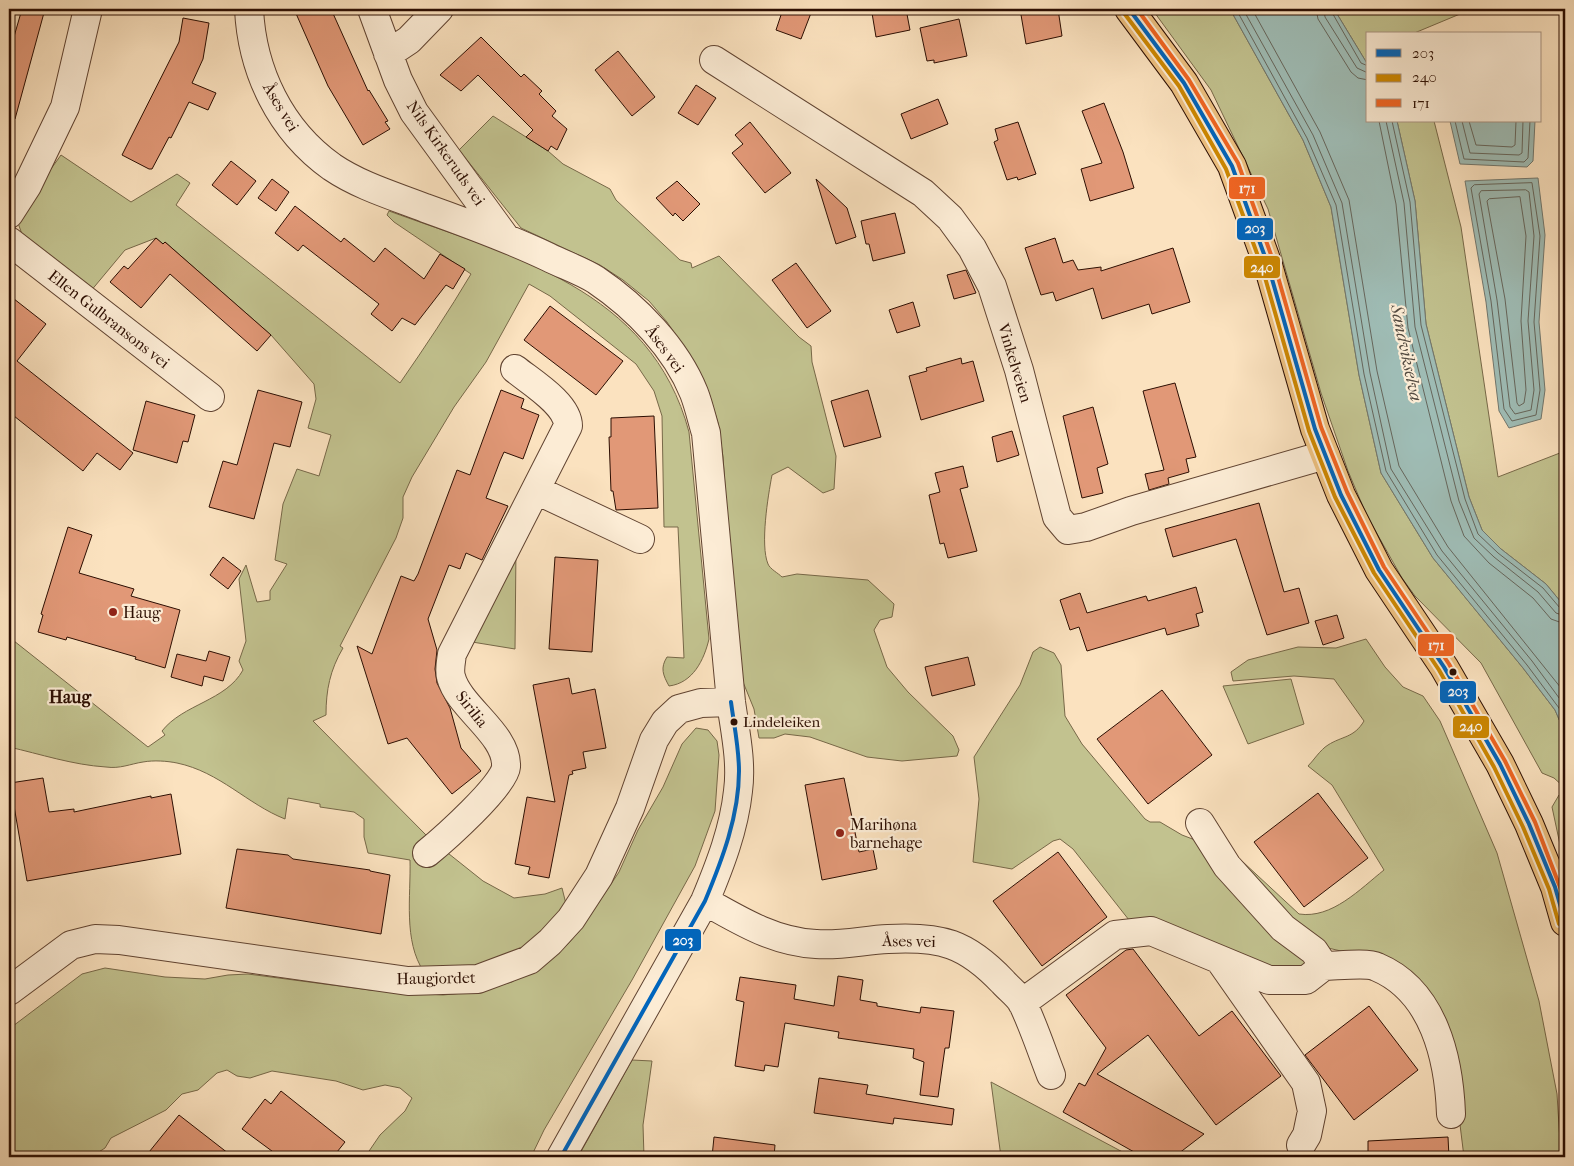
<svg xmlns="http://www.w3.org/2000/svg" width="1574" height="1166" font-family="'IM FELL French Canon',serif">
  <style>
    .green { fill: #c2c28f; stroke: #776848 }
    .water { fill: #9fbdb6; stroke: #71776e }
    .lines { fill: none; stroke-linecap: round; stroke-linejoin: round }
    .shore { stroke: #66665c; stroke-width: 1 }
    .building { fill: #e19877; stroke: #2c0e02 }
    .minor-casing { stroke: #604331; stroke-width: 30 }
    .major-casing { stroke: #2c0e02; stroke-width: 30 }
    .minor { stroke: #fcecd5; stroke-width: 28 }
    .major { stroke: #eec180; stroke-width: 28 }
    .bus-1-casing { stroke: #fcecd5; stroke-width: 8 }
    .bus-2-casing { stroke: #fcecd5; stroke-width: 8 }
    .bus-3-casing { stroke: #fcecd5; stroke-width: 8 }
    .bus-1 { stroke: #0065bd; stroke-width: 4 }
    .bus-2 { stroke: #ce8800; stroke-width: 4 }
    .bus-3 { stroke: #f26522; stroke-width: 4 }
    .poi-dot { fill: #8f2418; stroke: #fcecd5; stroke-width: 2 }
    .bus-dot { fill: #2c0e02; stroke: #fcecd5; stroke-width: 2 }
    .labels { text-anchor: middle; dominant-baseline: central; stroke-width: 4.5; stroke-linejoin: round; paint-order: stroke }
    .bus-label { font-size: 15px; fill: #2c0e02; stroke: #fcecd5; text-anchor: start }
    .street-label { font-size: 16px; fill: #2c0e02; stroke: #fcecd5 }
    .poi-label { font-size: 16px; fill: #2c0e02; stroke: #fcecd5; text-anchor: start }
    .water-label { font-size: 18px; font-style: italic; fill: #544b41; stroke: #fcecd5 }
    .neighbourhood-label { font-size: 18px; font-weight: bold; fill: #2c0e02; stroke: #fcecd5 }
    .line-badge { stroke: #fcecd5; stroke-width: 2 }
    .badge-label { font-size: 14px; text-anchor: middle; font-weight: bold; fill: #fff }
  </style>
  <rect width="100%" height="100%" fill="#fbe2bf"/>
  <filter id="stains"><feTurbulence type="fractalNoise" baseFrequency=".004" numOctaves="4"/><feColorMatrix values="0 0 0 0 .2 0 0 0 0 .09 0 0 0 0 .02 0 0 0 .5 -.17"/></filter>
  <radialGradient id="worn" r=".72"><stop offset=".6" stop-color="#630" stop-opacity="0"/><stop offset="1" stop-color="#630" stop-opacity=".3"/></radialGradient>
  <path class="green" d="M1152,9H1230L1303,140L1331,207L1359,375L1381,473L1433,558L1523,668L1555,710L1565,733V788L1554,778L1542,773L1481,663L1415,596L1402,578L1367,516L1348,471L1321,393L1268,209L1211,90Z
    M1334,9H1472L1412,34H1368V65Z
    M493,116L548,151L563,164L610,189L616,200L680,260L691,263L692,268L719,256L799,337L811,346L812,362L836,456L834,489L823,493L788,467L772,475C768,496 760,545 768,564C770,569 778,573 782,577L797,574L868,580L894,604L892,617L880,620L874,630L887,667L908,692L953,736L959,750L957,756L902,761L867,757L810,737L785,734L774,738H759L754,709L743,682L733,605L723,457L718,423L709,393L696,365L667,322L649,301L623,280L600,265L521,228L459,150Z
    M1397,121H1434L1461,227L1498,477L1565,451V607L1546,584L1501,549L1482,530L1469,497L1426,324L1415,201Z
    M61,155L131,202L177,174L190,183L176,205L400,383C425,347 449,311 471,274L394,222L387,215L389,211C512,256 651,289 689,432L709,639C704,660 693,683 669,686C663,675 660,668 667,657L684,658L678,527H664L662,416L654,391L636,364L550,296L529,284L486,362L454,407L412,477L403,497V518L396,538L340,646L343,648C330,670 326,690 326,715L313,721L429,838L483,881L514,898L545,894L562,888L566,904L530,949L495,964L424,972C403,941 411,896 410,860L368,853L364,837V819L354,812L320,807V804L288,798L285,819C247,804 220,772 177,763C167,761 154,760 143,762C130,764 120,769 106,767C73,765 40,754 9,747V637L148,747L165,735L162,731C183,704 226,701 243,670L239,661L246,641L239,579L246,565L257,602L270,600V591L287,564L275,560L283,504L297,469L319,476L331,435L308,428L316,399L314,384L271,335L165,242L163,244L156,238L125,250L90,292L23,237L18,223L27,202Z
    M516,548L515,649L466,641Z
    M1366,639L1385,667L1403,687L1423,696L1440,721L1497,853L1539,1001L1557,1094L1561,1157H1464L1452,1060L1443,1034L1354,954L1328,948L1294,927L1229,849L1299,914C1332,919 1360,889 1384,870L1332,785L1308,766C1314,760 1320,750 1328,745C1342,736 1354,738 1364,721L1334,679L1294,676L1233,681L1231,672L1248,660L1298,647L1336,648Z
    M1040,647L1054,653L1061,665L1065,716L1082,744L1145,819L1150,822H1160L1182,835L1203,843L1310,962L1292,975L1129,920L1073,849L1060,839L1053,841L1012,869L973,862L979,799L974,757L1020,685L1033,652Z
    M1291,679L1304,724L1248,744L1223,686Z
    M696,728L708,730L717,741L719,755L715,811L695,866L632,980L544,1130L531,1157H365L380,1135L405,1111L412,1098L400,1088L385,1085L363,1090L336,1081L272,1071L250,1078L237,1076L227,1070L217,1073L198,1090L182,1094L166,1110L111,1138L105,1148L91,1157H9V1029L82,974L105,968L165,977L205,979L228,975L248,974L370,990L443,995L473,992L512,982L567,945L581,929L619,872L638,830L663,787L682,744Z
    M1565,794V868L1552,807L1559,795Z
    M632,1060L652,1061L643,1125L644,1157H578Z
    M991,1082L1132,1157H1001Z"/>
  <path class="water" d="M1230,9H1334L1368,65V121H1397L1415,201L1426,324L1469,497L1482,530L1501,549L1546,584L1565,607V733L1555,710L1523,668L1433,558L1381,473L1359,375L1331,207L1303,140Z
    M1450,121H1535L1533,161L1527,167L1460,164Z
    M1538,178L1545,235L1539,322L1545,390L1541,419L1509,428L1499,411L1486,302L1465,181Z"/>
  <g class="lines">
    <path class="shore" d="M1236,9L1307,138L1336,205L1364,374L1386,471L1437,555L1527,665L1559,708L1565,721
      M1243,9L1313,135L1342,203L1370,373L1391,469L1442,551L1532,661L1565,706
      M1252,9L1320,132L1349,200L1377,371L1399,466L1448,547L1565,693
      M1316,9L1318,19L1351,72L1358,78L1368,80
      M1324,9L1325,17L1357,68L1368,73
      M1330,9L1361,63L1368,66
      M1379,121L1396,204L1408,328L1451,501L1464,536L1489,563L1533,598L1551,619L1565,624
      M1386,121L1404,203L1415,327L1459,501L1474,538L1494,557L1538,592L1556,613L1565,616
      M1392,121L1410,202L1421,325L1465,499L1478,534L1498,553L1543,588L1560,608L1565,610
      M1455,121L1464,159L1524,162L1528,158L1530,121
      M1462,121L1470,153L1519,155L1522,153L1523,121
      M1469,121L1476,145L1512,147L1515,145L1516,121
      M1532,183L1540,236L1534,322L1540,390L1536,415L1512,421L1504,409L1491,301L1471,188L1474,185Z
      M1526,190L1529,192L1534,236L1528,321L1534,390L1531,410L1515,414L1510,407L1497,300L1479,194L1481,191Z
      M1520,197L1526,236L1521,321L1526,390L1524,403L1519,406L1517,403L1505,299L1487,201L1489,199Z"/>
  </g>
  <path class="building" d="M22,9H45L15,119L9,118V54Z
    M294,9H331L368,91L369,90L388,121L385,122L390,129L363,145L328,86Z
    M783,9H809L808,12L811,13L801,39L776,30Z
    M892,9H906L910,30L876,37L872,13Z
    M1020,9H1058L1062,36L1026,44Z
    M183,18L209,23L203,59L192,83L216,93L208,110L189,102L171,138L169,137L152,169H149L122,155L179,42Z
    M959,19L967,56L934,63V60L927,61L920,28Z
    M481,37L521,77L524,74L542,91L539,94L556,111L552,116L567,129L557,150L551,146L548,151L526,137L533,130L478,75L461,91L440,75Z
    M618,51L655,97L632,116L595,70Z
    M696,85L716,98L698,125L678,113Z
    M938,99L948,124L911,139L901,114Z
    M1104,103L1123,152L1134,188L1090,201L1081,169L1102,163L1082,111Z
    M750,122L791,173L765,193L732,153L743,144L735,135Z
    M1018,122L1036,174L1018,180L1017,177L1007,180L994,142L998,140L995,129Z
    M231,161L256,181L237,205L212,185Z
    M272,179L289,192L276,211L258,198Z
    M816,179L847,208L856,237L836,244Z
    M677,181L700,204L683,221L675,213L673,216L656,198Z
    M295,206L341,242L344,238L374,262L385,248L424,279L440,254L465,269L453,289L446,285L415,325L402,318L392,331L371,314L379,304L303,245L298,251L275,233Z
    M895,213L905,253L873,261L869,244H866L861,221Z
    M156,238L163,244L165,242L271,335L257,351L170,274L141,308L110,282L124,266L128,269Z
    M1055,238L1063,263L1073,260L1078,270L1101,267V271L1173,248L1190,302L1152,314L1149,304L1102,319L1093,288L1056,301L1053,292L1041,295L1025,248Z
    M796,263L831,311L807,328L772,280Z
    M966,270L976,293L954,299L947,275Z
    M9,295L46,324L17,361L133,453L120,470L97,453L83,471L9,412Z
    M913,302L920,326L897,333L889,310Z
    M550,306L623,361L596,395L524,340Z
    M961,358L962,364L973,361L984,401L921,420L909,376L927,371L926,368Z
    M1175,383L1196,457L1186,459L1189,472L1168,478L1169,484L1149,490L1145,474L1164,470L1143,391Z
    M258,390L302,402L290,447L274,443L254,519L209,507L223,461L237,465Z
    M501,390L524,399L521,408L539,415L523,459L504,452L500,461L486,498L508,506L482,560L466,553L460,569L449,565L428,619L437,650L435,669L437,683L450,708L461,748L481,771L452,794L407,738L388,744L357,646L372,654L401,576L414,581L418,574L457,470L470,475Z
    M868,390L881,437L844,447L831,401Z
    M146,401L195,415L188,442L183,441L177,463L133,450Z
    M1093,407L1108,464L1097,468L1103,493L1082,498L1063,416Z
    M654,416L658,508L616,510L613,491H611L609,437H611V418Z
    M1012,431L1019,455L997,462L992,437Z
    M963,466L968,487L960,489L977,551L948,558L944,543L940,544L929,495L940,492L935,473Z
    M1259,503L1284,592L1299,588L1309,623L1267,635L1236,539L1173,557L1165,529Z
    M68,527L92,535L79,573L134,589L131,596L180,610L165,668L135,659L136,657L67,637L66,640L38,632L43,615L41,614Z
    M223,557L241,571L228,589L210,575Z
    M555,557L598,560L592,652L549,649Z
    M1196,587L1203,612L1196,614L1199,626L1167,635L1165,628L1087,651L1079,627L1070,630L1060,600L1080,593L1087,613L1146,596L1148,601Z
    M1337,615L1344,638L1323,645L1315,621Z
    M209,651L230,657L223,681L204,676L202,686L171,677L177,654L206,661Z
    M968,657L975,685L932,696L925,667Z
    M569,678L572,694L595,689L606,748L583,752L586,768L572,771L573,774L569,775L549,878L528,874L530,867L515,864L527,797L555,802L533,685Z
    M1162,690L1212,755L1148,804L1097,739Z
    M43,778L49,812L74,809V812L151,796V798L171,794L181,854L27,881L10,783Z
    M844,778L859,852L873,849L877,869L822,880L805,785Z
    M1318,793L1368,858L1304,907L1254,842Z
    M237,849L288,855L293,859L370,870V871L390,875L381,934L226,908Z
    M1058,852L1107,917L1042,966L993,901Z
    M1133,949L1199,1036L1232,1011L1281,1076L1216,1125L1148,1035L1097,1074L1204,1134L1174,1157H1143L1063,1112L1079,1083L1085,1086L1106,1048L1066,995L1126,950Z
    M838,976L863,980L860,1000L877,1003V1006L920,1013L921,1007L954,1011L949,1048H945L938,1097L920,1095L924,1062L913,1058L914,1049L838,1038L839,1032L785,1023L778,1067L765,1065L764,1071L735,1066L744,1002L736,1000L740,977L796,985L794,999L834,1006Z
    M1369,1006L1418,1070L1354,1120L1305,1055Z
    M819,1078L868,1085L866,1094L954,1109L952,1125L894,1118L893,1124L814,1113Z
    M281,1091L345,1142L333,1157H280L242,1129L265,1099L271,1104Z
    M179,1115L233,1157H145Z
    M714,1137L775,1145L774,1157H712Z
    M1448,1137L1449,1157H1368V1141Z"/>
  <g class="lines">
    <g class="minor-casing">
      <path id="minor" d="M249,9C252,71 280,130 332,167C360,186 394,196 425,208C467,223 508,238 548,257C564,265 582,271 596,280C636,307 676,348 694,393C699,406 702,420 706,433L731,702C735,731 742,762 738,791C734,829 720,865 705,901L561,1157
        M372,9L398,80L414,112L505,237
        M388,54L409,40L439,9
        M714,60L923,193L950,218L972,248L992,286L1019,370L1057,517L1068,530L1086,527L1131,511L1325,455
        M9,214L27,186L65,107L88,9
        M9,241L210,397
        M536,490L640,539
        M427,853C443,840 505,785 506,767C508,734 459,708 451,677C449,670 451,662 452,654L568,426C568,404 531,382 515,369
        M705,901C740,921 775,942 816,944C840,946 865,940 888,939C941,936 966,943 1003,982C1009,989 1019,996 1023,1004C1034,1027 1042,1052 1051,1075
        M1221,962L1306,1083L1312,1111L1307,1135L1301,1145
        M1324,966C1336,966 1367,962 1377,967C1434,991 1449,1059 1451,1114
        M9,991L71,945L95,939L119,940L408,981L478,979L529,960L550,942L571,919L599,876L630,808L654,740L665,722L679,709L701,703L731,702
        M1022,1003L1115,935L1151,931L1269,980H1306L1324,966L1314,951L1283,928L1227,866L1200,823"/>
    </g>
    <g class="major-casing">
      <path id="major" d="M1129,9L1184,83L1232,166L1268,265L1315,429L1341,495L1379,570L1444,667L1500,764L1529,824L1555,887L1565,922"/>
    </g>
    <use href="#minor" class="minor"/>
    <use href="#major" class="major"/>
    <g class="bus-1-casing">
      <path id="bus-1" d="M1129,9L1184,83L1232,166L1268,265L1315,429L1341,495L1379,570L1444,667L1500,764L1529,824L1555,887L1565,922
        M561,1157L705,901C722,860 739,816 739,771C739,748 734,725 731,702"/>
    </g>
    <g class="bus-2-casing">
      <path id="bus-2" d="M1124,13L1179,86L1226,169L1262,267L1309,431L1335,497L1374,573L1439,670L1494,767L1523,827L1549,889L1559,924"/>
    </g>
    <g class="bus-3-casing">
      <path id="bus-3" d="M1137,9L1189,80L1238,163L1274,263L1321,427L1347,492L1384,567L1449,664L1505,761L1535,822L1565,900"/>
    </g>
    <use href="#bus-1" class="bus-1"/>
    <use href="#bus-2" class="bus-2"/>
    <use href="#bus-3" class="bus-3"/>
  </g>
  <g class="poi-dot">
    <circle cx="113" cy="612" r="5"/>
    <circle cx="840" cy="833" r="5"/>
  </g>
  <g class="bus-dot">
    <circle cx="1453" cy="672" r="4.5"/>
    <circle cx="734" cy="722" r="4.5"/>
  </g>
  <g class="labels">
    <g class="bus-label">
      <text x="743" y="722">Lindeleiken</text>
    </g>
    <g class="street-label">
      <text transform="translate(281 107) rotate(59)">Åses vei</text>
      <text transform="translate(446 153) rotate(55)">Nils Kirkeruds vei</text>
      <text transform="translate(109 319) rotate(38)">Ellen Gulbransons vei</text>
      <text transform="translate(665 349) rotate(54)">Åses vei</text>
      <text transform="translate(1015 363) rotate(73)">Vinkelveien</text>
      <text transform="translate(472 709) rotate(52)">Sirilia</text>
      <text transform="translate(909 941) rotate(1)">Åses vei</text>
      <text transform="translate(436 978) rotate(-1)">Haugjordet</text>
    </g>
    <g class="poi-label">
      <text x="123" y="612">Haug</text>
      <text x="850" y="824">Marihøna<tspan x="850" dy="18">barnehage</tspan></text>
    </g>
    <g class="water-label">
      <text transform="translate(1406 353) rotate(78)">Sandvikselva</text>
    </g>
    <g class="neighbourhood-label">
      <text x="70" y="697">Haug</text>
    </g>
  </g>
  <g class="line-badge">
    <rect x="1228" y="176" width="38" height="24" rx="5" fill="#f26522"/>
    <rect x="1236" y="217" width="38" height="24" rx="5" fill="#0065bd"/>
    <rect x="1243" y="255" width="38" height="24" rx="5" fill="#ce8800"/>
    <rect x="1417" y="633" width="38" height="24" rx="5" fill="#f26522"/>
    <rect x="1439" y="680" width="38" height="24" rx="5" fill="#0065bd"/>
    <rect x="1452" y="715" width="38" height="24" rx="5" fill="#ce8800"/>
    <rect x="664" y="928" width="38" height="24" rx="5" fill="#0065bd"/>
  </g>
  <g class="badge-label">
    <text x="1247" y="193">171</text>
    <text x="1255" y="233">203</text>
    <text x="1262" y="272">240</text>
    <text x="1436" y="650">171</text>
    <text x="1458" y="696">203</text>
    <text x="1471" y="731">240</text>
    <text x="683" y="945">203</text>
  </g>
  <rect width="1574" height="1166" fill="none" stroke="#fbe2bf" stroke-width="30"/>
  <rect x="10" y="10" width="1554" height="1146" fill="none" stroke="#2c0e02" stroke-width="2.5"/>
  <rect x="15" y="15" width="1544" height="1136" fill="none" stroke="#2c0e02"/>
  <rect x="1366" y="32" width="175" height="90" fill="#fcecd5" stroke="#a99381"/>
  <rect x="1376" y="49" width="25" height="8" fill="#0065bd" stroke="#a99381"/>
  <text x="1412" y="58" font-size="15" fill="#2c0e02">203</text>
  <rect x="1376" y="74" width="25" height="8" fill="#ce8800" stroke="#a99381"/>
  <text x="1412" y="82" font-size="15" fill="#2c0e02">240</text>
  <rect x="1376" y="99" width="25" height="8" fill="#f26522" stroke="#a99381"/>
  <text x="1412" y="108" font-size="15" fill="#2c0e02">171</text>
  <rect width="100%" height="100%" filter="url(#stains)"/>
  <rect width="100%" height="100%" fill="url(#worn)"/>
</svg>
